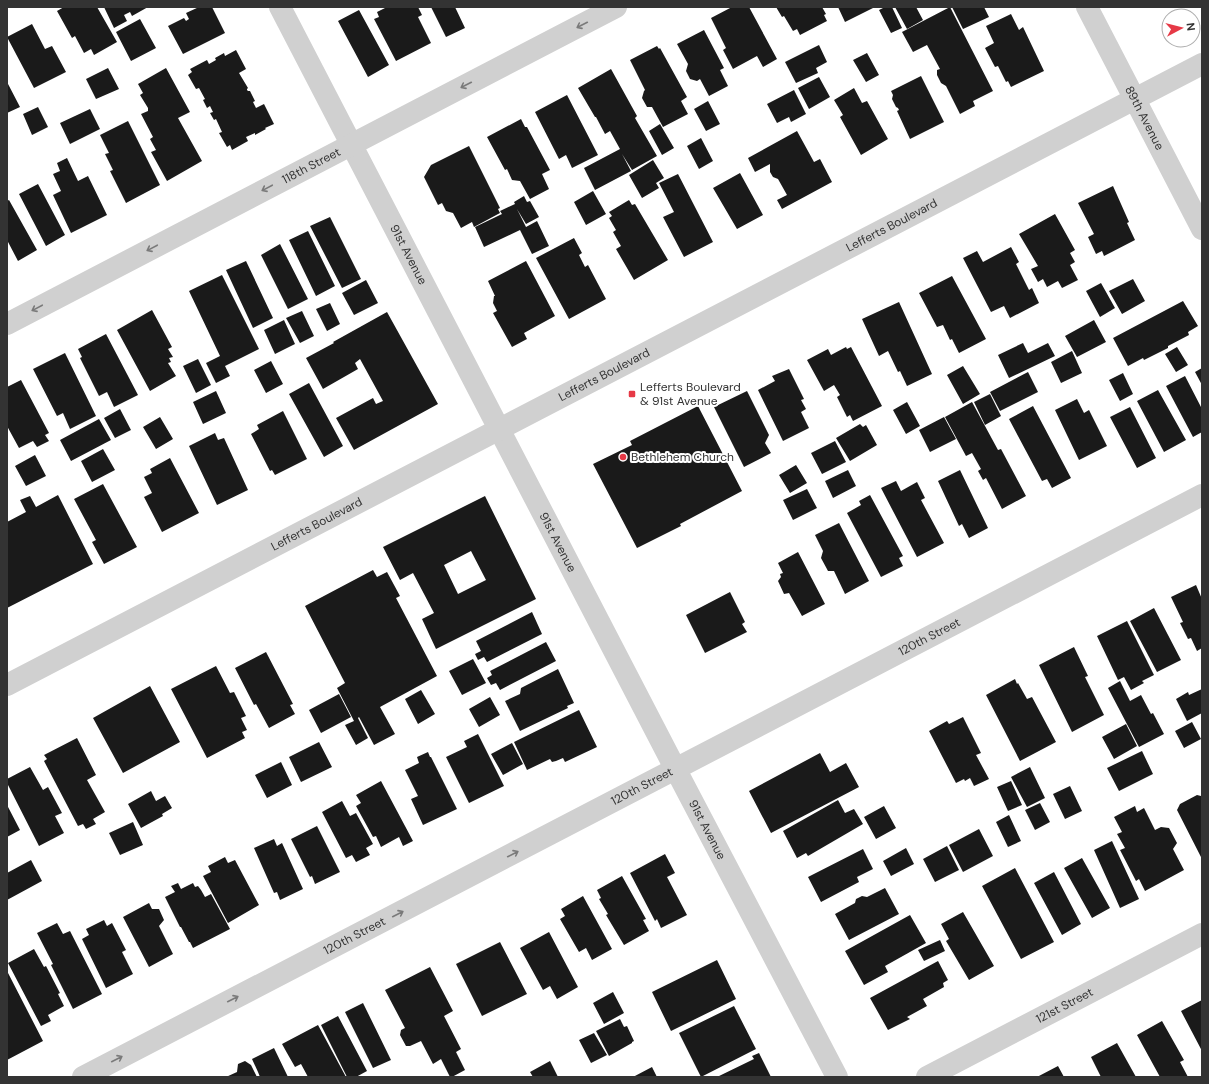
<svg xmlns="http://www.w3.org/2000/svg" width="1209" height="1084" font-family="'DM Sans',sans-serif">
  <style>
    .building { fill: #1a1a1a; fill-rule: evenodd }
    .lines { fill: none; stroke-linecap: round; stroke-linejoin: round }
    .minor { stroke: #d0d0d0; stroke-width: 22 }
    .oneway { stroke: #7a7a7a }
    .poi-dot { fill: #e63946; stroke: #fff; stroke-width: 1.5 }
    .labels { text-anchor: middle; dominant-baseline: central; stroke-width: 4; stroke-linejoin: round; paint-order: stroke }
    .street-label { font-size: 12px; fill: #333; stroke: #fff }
    .poi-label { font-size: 12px; fill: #333; stroke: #fff; text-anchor: start }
  </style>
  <rect width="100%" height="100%" fill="#fff"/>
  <path class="building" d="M64,7H97L117,42L94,55L91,49L84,53L75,36L72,38L57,11Z
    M104,7H148L132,16L130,12L124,15L127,21L114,28Z
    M199,7H212L225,33L183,54L168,26L184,18L186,21L189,19L186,13Z
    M387,7H418L422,15L418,17L431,43L396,61L374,19L379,17L377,12Z
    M431,7H455L465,28L446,37Z
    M732,7H749L777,59L763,67L757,56L733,69L723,50L726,48L711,18Z
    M776,7H822L826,14L824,15L827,21L800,35L797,29L793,31L784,16L782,17Z
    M838,7H875L845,22Z
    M885,7H892L902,28L891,33L879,10Z
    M895,7H916L923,20L907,29Z
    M950,7L993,91L973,101L975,106L960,114L946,86L941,83L937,75V70L940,69L927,45L913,52L902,32Z
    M952,7H984L989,17L963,29Z
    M359,10L389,65L368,77L338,21Z
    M1011,14L1019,30L1023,27L1044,71L1011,87L1008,81L1006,82L998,66L995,67L985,48L994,43L986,26Z
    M140,19L156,48L131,61L116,32Z
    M32,24L45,49L52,46L66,72L34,88L7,37Z
    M704,30L724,68L720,70L728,86L709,96L700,79L697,81L690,79L686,71L688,64L677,44Z
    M819,45L827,62L816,68L818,73L796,83L785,62Z
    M657,46L659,49L660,48L687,97L681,101L688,114L663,127L652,107H647L642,98L644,91L645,90L630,60Z
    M236,50L246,69L239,73L248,88L247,89V90L248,91H250L255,101L253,102L256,108L264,104L274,124L265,128L266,129L255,135V133L246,137L248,141L232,150L230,145L227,147L219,133L222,132L216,119L214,120L210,113L213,112L210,106L207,108L203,100L205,99L199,88L196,89L188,75L192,72L190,69L207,60L209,64L216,60L215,58L224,53L225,56Z
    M867,53L879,75L866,82L853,60Z
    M108,68L119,89L96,99L86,79Z
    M166,68L190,112L178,118L202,161L167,181L151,152L156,150L150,139L153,137L141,114L148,111V108L140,95L143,93L138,84Z
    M611,69L637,116L635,118L657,156L632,170L622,154L631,171L595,190L584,168L620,149L610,131L605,134L596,117H595L578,88Z
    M921,76L944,122L910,139L897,111L899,110L898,108L896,107L892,99L893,95L891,91Z
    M819,77L830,97L809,109L798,88Z
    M7,82L20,107L7,113Z
    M854,88L862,103L867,101L888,139L861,155L840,117L843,115L834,100Z
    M794,90L806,114L791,122L789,117L777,123L767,104Z
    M567,95L598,155L572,168L566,155L559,159L535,112Z
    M708,101L720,124L706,131L694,109Z
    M38,107L48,127L32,135L23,114Z
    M90,109L100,129L70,144L60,123Z
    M521,119L525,127H527L550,170L542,174L549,189L530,199L520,181L512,180L507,169L505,170L487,137Z
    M128,121L160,185L126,203L110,171L113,170L105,154L109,153L100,135Z
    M660,124L674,148L662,155L649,131Z
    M797,131L814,162L820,159L832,182L782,209L777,200L787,195L778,179L773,177L770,172V164L755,172L748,158Z
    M701,138L713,161L699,169L687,146Z
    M469,146L500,208L498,209L500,213L474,227L472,222L461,228L453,213L446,211L442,203L438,205L424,177L431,165Z
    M67,158L78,181L88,176L107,215L71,233L53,195L61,191L53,174L60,171L57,163Z
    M653,160L664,178L656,183L659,188L642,198L629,175Z
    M740,173L763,215L737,229L713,188Z
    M678,174L713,242L684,257L663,217L674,212L659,183Z
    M38,184L65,235L46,246L19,194Z
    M1113,186L1129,222L1127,223L1135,240L1104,256L1102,251L1096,254L1088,237L1094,234L1078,203Z
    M593,191L606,214L586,225L574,202Z
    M524,196L527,202L530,201L539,217L526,224L517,209L526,227L537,221L549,246L532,254L520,230L484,247L475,227L502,214L500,211L515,204L514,202Z
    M9,200L37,250L18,261L7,240V201Z
    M629,200L632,205L635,204L668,260L634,280L616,249L621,246L613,232L616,230L609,218L612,216L609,212Z
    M1055,214L1075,250L1070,253L1075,262L1070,265L1078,280L1062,288L1058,281L1047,287L1043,279L1038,282L1031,269L1038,266L1019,234Z
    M330,217L361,279L342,288L310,226Z
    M308,231L335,286L316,296L289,240Z
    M574,238L582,253L579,255L585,267L588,265L606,299L569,319L536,258Z
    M280,244L308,299L288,309L261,255Z
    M1011,247L1019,262L1016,264L1029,290L1032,288L1039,303L1010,318L1004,306L991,312L963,258L977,251L983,262Z
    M246,261L273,318L253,328L226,270Z
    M526,261L555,316L524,333L527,339L512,347L493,313L497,311L493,303L494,296H495L488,281Z
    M222,275L259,349L225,366L230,376L216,383L206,363L220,356L189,291Z
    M952,276L986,339L959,353L952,339L950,340L943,325L937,327L919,293Z
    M1133,279L1145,301L1122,314L1109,291Z
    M366,280L378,303L354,315L342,293Z
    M1101,283L1115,308L1100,317L1086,291Z
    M1183,301L1198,326L1188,332L1189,335L1168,346V348L1144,360L1143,358L1128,366L1113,338Z
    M899,302L932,374L907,386L900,371L898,372L888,351L879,356L862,319Z
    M330,303L340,324L327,331L316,309Z
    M152,310L172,347L168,349L173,357L169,358L171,362L168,363L176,376L150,391L117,330Z
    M302,311L314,336L300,343L286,318Z
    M387,312L438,404L354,450L336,418L373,398L376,404L383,401L360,359L355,363L358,369L323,389L306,358L334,343L333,342Z
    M284,320L295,344L275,354L264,330Z
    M1094,320L1106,342L1077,357L1065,336Z
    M106,334L138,395L114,407L107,392L99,396L80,358L82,357L78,349Z
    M1023,343L1028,353L1048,343L1055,356L1009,378L998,355Z
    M846,347L847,349L851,347L882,406L853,421L850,415L847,417L837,397L840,395L834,385L824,391L807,360L828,349L831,355Z
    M1177,347L1188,365L1176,372L1165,354Z
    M1072,351L1082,373L1061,383L1051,362Z
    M65,353L96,416L70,429L63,413L57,416L33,369Z
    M198,359L211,385L196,393L183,366Z
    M271,361L283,384L266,393L254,370Z
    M963,366L980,394L963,404L947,375Z
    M1202,368V385L1195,372Z
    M789,369L804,399L801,400L806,409L801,412L809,428L783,441L758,390L775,381L772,376Z
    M1028,372L1038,392L1000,411L990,392Z
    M1123,373L1133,394L1120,401L1109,380Z
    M1185,376L1202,409V432L1193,437L1166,386Z
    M21,380L49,433L45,435L49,441L37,447L33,441L19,448L7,426V387Z
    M309,383L343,446L324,457L289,394Z
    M1158,390L1186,440L1164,452L1137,401Z
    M216,391L226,413L203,424L193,402Z
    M747,391L769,435L765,443L771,453L744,467L714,407Z
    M990,394L1001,416L985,425L974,402Z
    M1077,399L1084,413L1089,410L1107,446L1079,460L1055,410Z
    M907,402L920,426L906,434L893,410Z
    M972,402L998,450L1001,449L1026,496L1002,509L986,478L983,480L978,471L981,469L972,453L966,456L945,417Z
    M698,406L742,491L680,524L681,526L637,548L593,464L632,445L630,441Z
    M1033,406L1071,478L1052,488L1047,479L1042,481L1009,419Z
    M1130,407L1156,458L1137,468L1110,417Z
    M120,409L131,430L115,438L104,418Z
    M283,411L307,459L275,475L272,470L270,471L251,434L259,429L257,425Z
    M160,417L173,439L156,449L143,427Z
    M944,417L956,439L930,452L919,430Z
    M99,419L111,440L71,461L60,440Z
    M860,424L863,427L866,425L877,445L850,461L836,438Z
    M215,433L218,440L224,438L248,490L217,505L189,446Z
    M835,441L846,462L822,474L811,453Z
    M103,449L115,470L92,482L81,461Z
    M35,455L46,476L26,486L15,466Z
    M170,458L199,513L162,532L144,497L152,493L144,477L152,473L150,469Z
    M796,465L807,483L790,493L779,475Z
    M848,470L856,486L833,498L825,481Z
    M960,470L988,528L969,538L962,524L959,526L938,481Z
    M896,481L901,491L917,482L925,498L921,500L944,543L917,557L881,488Z
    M103,484L137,547L104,564L92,542L96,540L74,499Z
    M807,489L817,508L793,520L783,500Z
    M58,495L93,564L7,608V522L26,512L20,500L30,496L36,507Z
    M870,495L903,556L899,558L903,566L881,577L847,513L861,505L859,501Z
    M485,496L536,599L436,649L422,619L434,613L413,573L400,580L383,547ZM471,551L486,580L458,594L444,565Z
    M839,523L869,581L845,594L834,571H828L821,558L823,551L815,535Z
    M798,552L825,604L802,616L789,593L784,594L778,581L781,577L780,574L783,573L778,563Z
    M373,570L377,577L387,572L400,596L396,598L437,676L380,707L395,734L374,745L359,717L358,718L368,738L356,745L345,725L354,721L337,688L345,683L305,606Z
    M1196,585L1202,599V648L1197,651L1191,638L1188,639L1180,623L1183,622L1171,597Z
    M730,592L745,622L742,624L747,632L705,653L686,615Z
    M1154,608L1181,660L1157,672L1130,621Z
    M532,612L542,634L487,662L484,657L478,660L475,654L481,651L476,641Z
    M1127,621L1154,675L1142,681L1144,683L1131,690L1124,677L1118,680L1097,636Z
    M546,642L556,661L500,690L496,683L491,685L487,678L492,675L490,671Z
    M1074,647L1088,676L1085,677L1104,715L1072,732L1039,665Z
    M266,652L293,704L290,705L295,714L269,728L256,704L254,705L235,668Z
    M473,659L486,683L462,695L449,671Z
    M216,666L230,693L234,692L246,716L241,718L247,730L242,732L245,738L207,758L171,689Z
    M558,669L574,703L567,706L568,708L520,731L505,701L520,694L521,688Z
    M1015,679L1017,684L1018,683L1027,699L1032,697L1056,742L1020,761L986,695Z
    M1120,681L1130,701L1141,695L1151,714L1153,713L1164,734L1139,747L1108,688Z
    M150,686L180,742L123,773L93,718Z
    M1202,689V713L1187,721L1176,699L1188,692L1189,695Z
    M421,690L435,714L418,724L405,699Z
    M339,694L351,717L321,733L309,710Z
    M490,697L500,715L479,727L469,709Z
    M579,710L597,747L565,762L563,758L556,761L552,762L550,759L527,770L514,742Z
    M963,717L981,753L976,755L989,779L974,786L970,778L965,781L964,779L956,783L929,731L947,721L949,724Z
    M1192,722L1201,739L1184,748L1175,731Z
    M1126,724L1137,746L1114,759L1102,737Z
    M478,734L504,786L469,803L446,757L467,747L464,741Z
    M77,738L96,775L87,780L105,812L93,819L96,824L86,829L83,824L78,826L44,761L47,759L44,755Z
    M319,742L332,767L301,782L289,757Z
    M512,743L523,764L503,775L491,754Z
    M1142,751L1153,774L1119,791L1107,768Z
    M428,752L430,757H431L457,809L423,825L411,799L418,796L405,770L419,763L417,757Z
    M820,753L830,772L846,763L859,787L771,833L749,791Z
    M281,762L292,785L267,798L255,775Z
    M30,767L43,790L48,787L62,813L55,816L64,833L39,846L7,783V779Z
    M1030,767L1045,798L1027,807L1011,777Z
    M381,781L413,841L403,846L399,837L381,847L376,836L373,837L356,806L361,803L356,795Z
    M1011,781L1022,805L1008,811L997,787Z
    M1070,786L1082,811L1065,819L1053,794Z
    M151,791L156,801L165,796L172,808L162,814L163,816L141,828L128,804Z
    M1197,795L1201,796L1202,798V859L1177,810L1180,804Z
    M838,800L845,813L854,809L863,824L808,856L806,853L797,858L783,831Z
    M342,801L350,816L356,813L373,844L366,848L370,855L356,862L352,855L346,858L322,812Z
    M1040,803L1050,822L1035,830L1025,810Z
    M7,805L20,830L7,837Z
    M884,806L896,828L876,839L864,817Z
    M1135,806L1137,812L1144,808L1155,830L1161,827L1169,828L1177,843L1173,849L1184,870L1145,891L1139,879L1136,881L1120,850L1125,848L1117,834L1122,832L1114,817Z
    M1009,815L1021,841L1008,847L996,822Z
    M133,822L143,845L120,855L109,833Z
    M317,826L340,872L315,884L312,876L310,877L291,839Z
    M979,829L993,856L963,872L949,845Z
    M274,839L277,846L282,843L303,889L280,900L277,892L274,893L254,848Z
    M1112,841L1139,899L1120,908L1094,850Z
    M947,846L959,870L935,882L923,859Z
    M906,848L914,864L891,876L883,861Z
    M863,849L873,869L857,877L859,882L821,902L808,877Z
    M665,854L675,873L667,877L687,915L661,928L657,919L655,921L630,873Z
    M225,857L228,863L235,860L259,905L228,923L203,876L211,872L208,866Z
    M1082,858L1110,908L1092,918L1064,868Z
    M31,860L42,881L7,900V873Z
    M1015,868L1054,942L1021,959L982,886Z
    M1054,872L1081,924L1062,935L1034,883Z
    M622,876L646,919L643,920L649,931L624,945L606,915L608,914L599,899L601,898L597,890Z
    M178,883L181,889L193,883L195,887L198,886L201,890L205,897L211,894L230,929L193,948L190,942H189L181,927H180L165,897L175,892L171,886Z
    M885,888L899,914L849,940L835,914L855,903L856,899L862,896L867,897Z
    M583,896L612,949L592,960L586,948L579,952L560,919L565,916L561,909Z
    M149,903L152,909H159L164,920L159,926L173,954L149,967L123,917Z
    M963,912L994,966L969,980L946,941L949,939L941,924Z
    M910,915L926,943L885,966L888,972L864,985L845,951Z
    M104,920L107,926L112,923L126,950L122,952L133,974L106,988L82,939L89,935L86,929Z
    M57,923L63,934L70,931L102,994L73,1009L51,965L53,964L37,933Z
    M549,932L578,987L557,999L550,986L543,990L520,948Z
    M940,940L945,951L924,961L918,950Z
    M500,942L527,994L482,1016L456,964Z
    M34,949L44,967L46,966L60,993L58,994L64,1006L48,1015L51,1021L41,1026L8,963Z
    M717,960L736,999L671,1031L652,992Z
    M938,961L948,980L943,983L944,987L923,999L927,1006L907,1017L910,1019L888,1030L870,998Z
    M430,967L453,1011L444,1016L461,1049L456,1052L465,1070L452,1077H450L441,1059L433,1064L421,1041L410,1046H406L400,1035L401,1030L405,1028L385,990Z
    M7,971L43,1041L7,1060Z
    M613,992L624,1013L604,1024L593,1003Z
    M1202,1000V1051L1181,1011Z
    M363,1003L391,1060L373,1068L345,1012Z
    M734,1006L756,1049L701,1077L679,1033Z
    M338,1016L367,1071L356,1077H347L321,1025Z
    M620,1019L624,1027L627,1026L634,1041L632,1042V1043L609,1056L596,1031Z
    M1162,1021L1184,1060L1180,1062L1188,1077H1160L1137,1035Z
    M318,1025L346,1077H308L301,1064L295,1067L287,1053L282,1044Z
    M594,1033L607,1055L591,1063L579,1040Z
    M1117,1043L1136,1077H1101L1091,1057Z
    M274,1048L288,1077H260L258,1072L252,1059Z
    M759,1053L771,1077H717L754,1059L752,1056Z
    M245,1061L251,1065L257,1077H226L237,1072L238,1064Z
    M550,1061L558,1077H533L530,1072Z
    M1058,1066L1064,1077H1037Z
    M652,1067L657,1077H633Z"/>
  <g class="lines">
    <g class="minor">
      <path id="s1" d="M280,7L676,770L837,1077"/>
      <path id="s2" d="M1087,7L1202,229"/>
      <path id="s3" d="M7,324L616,7"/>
      <path id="s4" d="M7,685L1202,64"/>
      <path id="s5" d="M83,1077L1202,495"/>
      <path id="s6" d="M927,1077L1202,934"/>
    </g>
  </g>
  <defs><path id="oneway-shaft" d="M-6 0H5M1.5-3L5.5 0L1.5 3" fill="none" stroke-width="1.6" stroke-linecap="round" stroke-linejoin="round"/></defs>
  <g class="oneway">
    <use href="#oneway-shaft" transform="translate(582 25) rotate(153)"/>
    <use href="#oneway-shaft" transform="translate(466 85) rotate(153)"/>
    <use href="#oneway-shaft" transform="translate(267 188) rotate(152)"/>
    <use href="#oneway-shaft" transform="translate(152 248) rotate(152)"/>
    <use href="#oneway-shaft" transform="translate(37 308) rotate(152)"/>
    <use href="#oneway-shaft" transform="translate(513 854) rotate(-27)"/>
    <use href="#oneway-shaft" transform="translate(398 914) rotate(-27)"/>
    <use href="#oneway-shaft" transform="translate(233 999) rotate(-27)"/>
    <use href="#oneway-shaft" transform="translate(117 1059) rotate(-27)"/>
  </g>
  <g class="poi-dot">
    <rect x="628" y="390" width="8" height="8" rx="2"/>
    <circle cx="623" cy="457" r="4"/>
  </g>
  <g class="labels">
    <g class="street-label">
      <text stroke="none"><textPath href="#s2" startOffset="125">89th Avenue</textPath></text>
      <text stroke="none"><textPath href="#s3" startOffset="343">118th Street</textPath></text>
      <text stroke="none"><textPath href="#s4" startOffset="997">Lefferts Boulevard</textPath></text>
      <text stroke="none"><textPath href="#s1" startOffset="279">91st Avenue</textPath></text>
      <text stroke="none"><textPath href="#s4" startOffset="673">Lefferts Boulevard</textPath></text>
      <text stroke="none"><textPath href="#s4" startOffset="349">Lefferts Boulevard</textPath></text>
      <text stroke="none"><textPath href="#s1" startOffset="603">91st Avenue</textPath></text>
      <text stroke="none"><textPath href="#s5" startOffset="954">120th Street</textPath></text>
      <text stroke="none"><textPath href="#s5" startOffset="630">120th Street</textPath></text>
      <text stroke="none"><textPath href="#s1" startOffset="927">91st Avenue</textPath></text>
      <text stroke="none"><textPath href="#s5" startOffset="306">120th Street</textPath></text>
      <text stroke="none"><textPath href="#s6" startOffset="155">121st Street</textPath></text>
    </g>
    <g class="poi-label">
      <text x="640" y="387">Lefferts Boulevard<tspan x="640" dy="14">&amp; 91st Avenue</tspan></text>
      <text x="631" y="457">Bethlehem Church</text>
    </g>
  </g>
  <rect width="1209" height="1084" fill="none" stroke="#333333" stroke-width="16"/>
  <g transform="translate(1181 28) rotate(83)"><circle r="19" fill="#ffffff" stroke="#adadad"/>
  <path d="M0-3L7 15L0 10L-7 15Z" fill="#e63946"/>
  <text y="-6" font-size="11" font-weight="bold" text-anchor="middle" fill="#333333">N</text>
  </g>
</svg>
